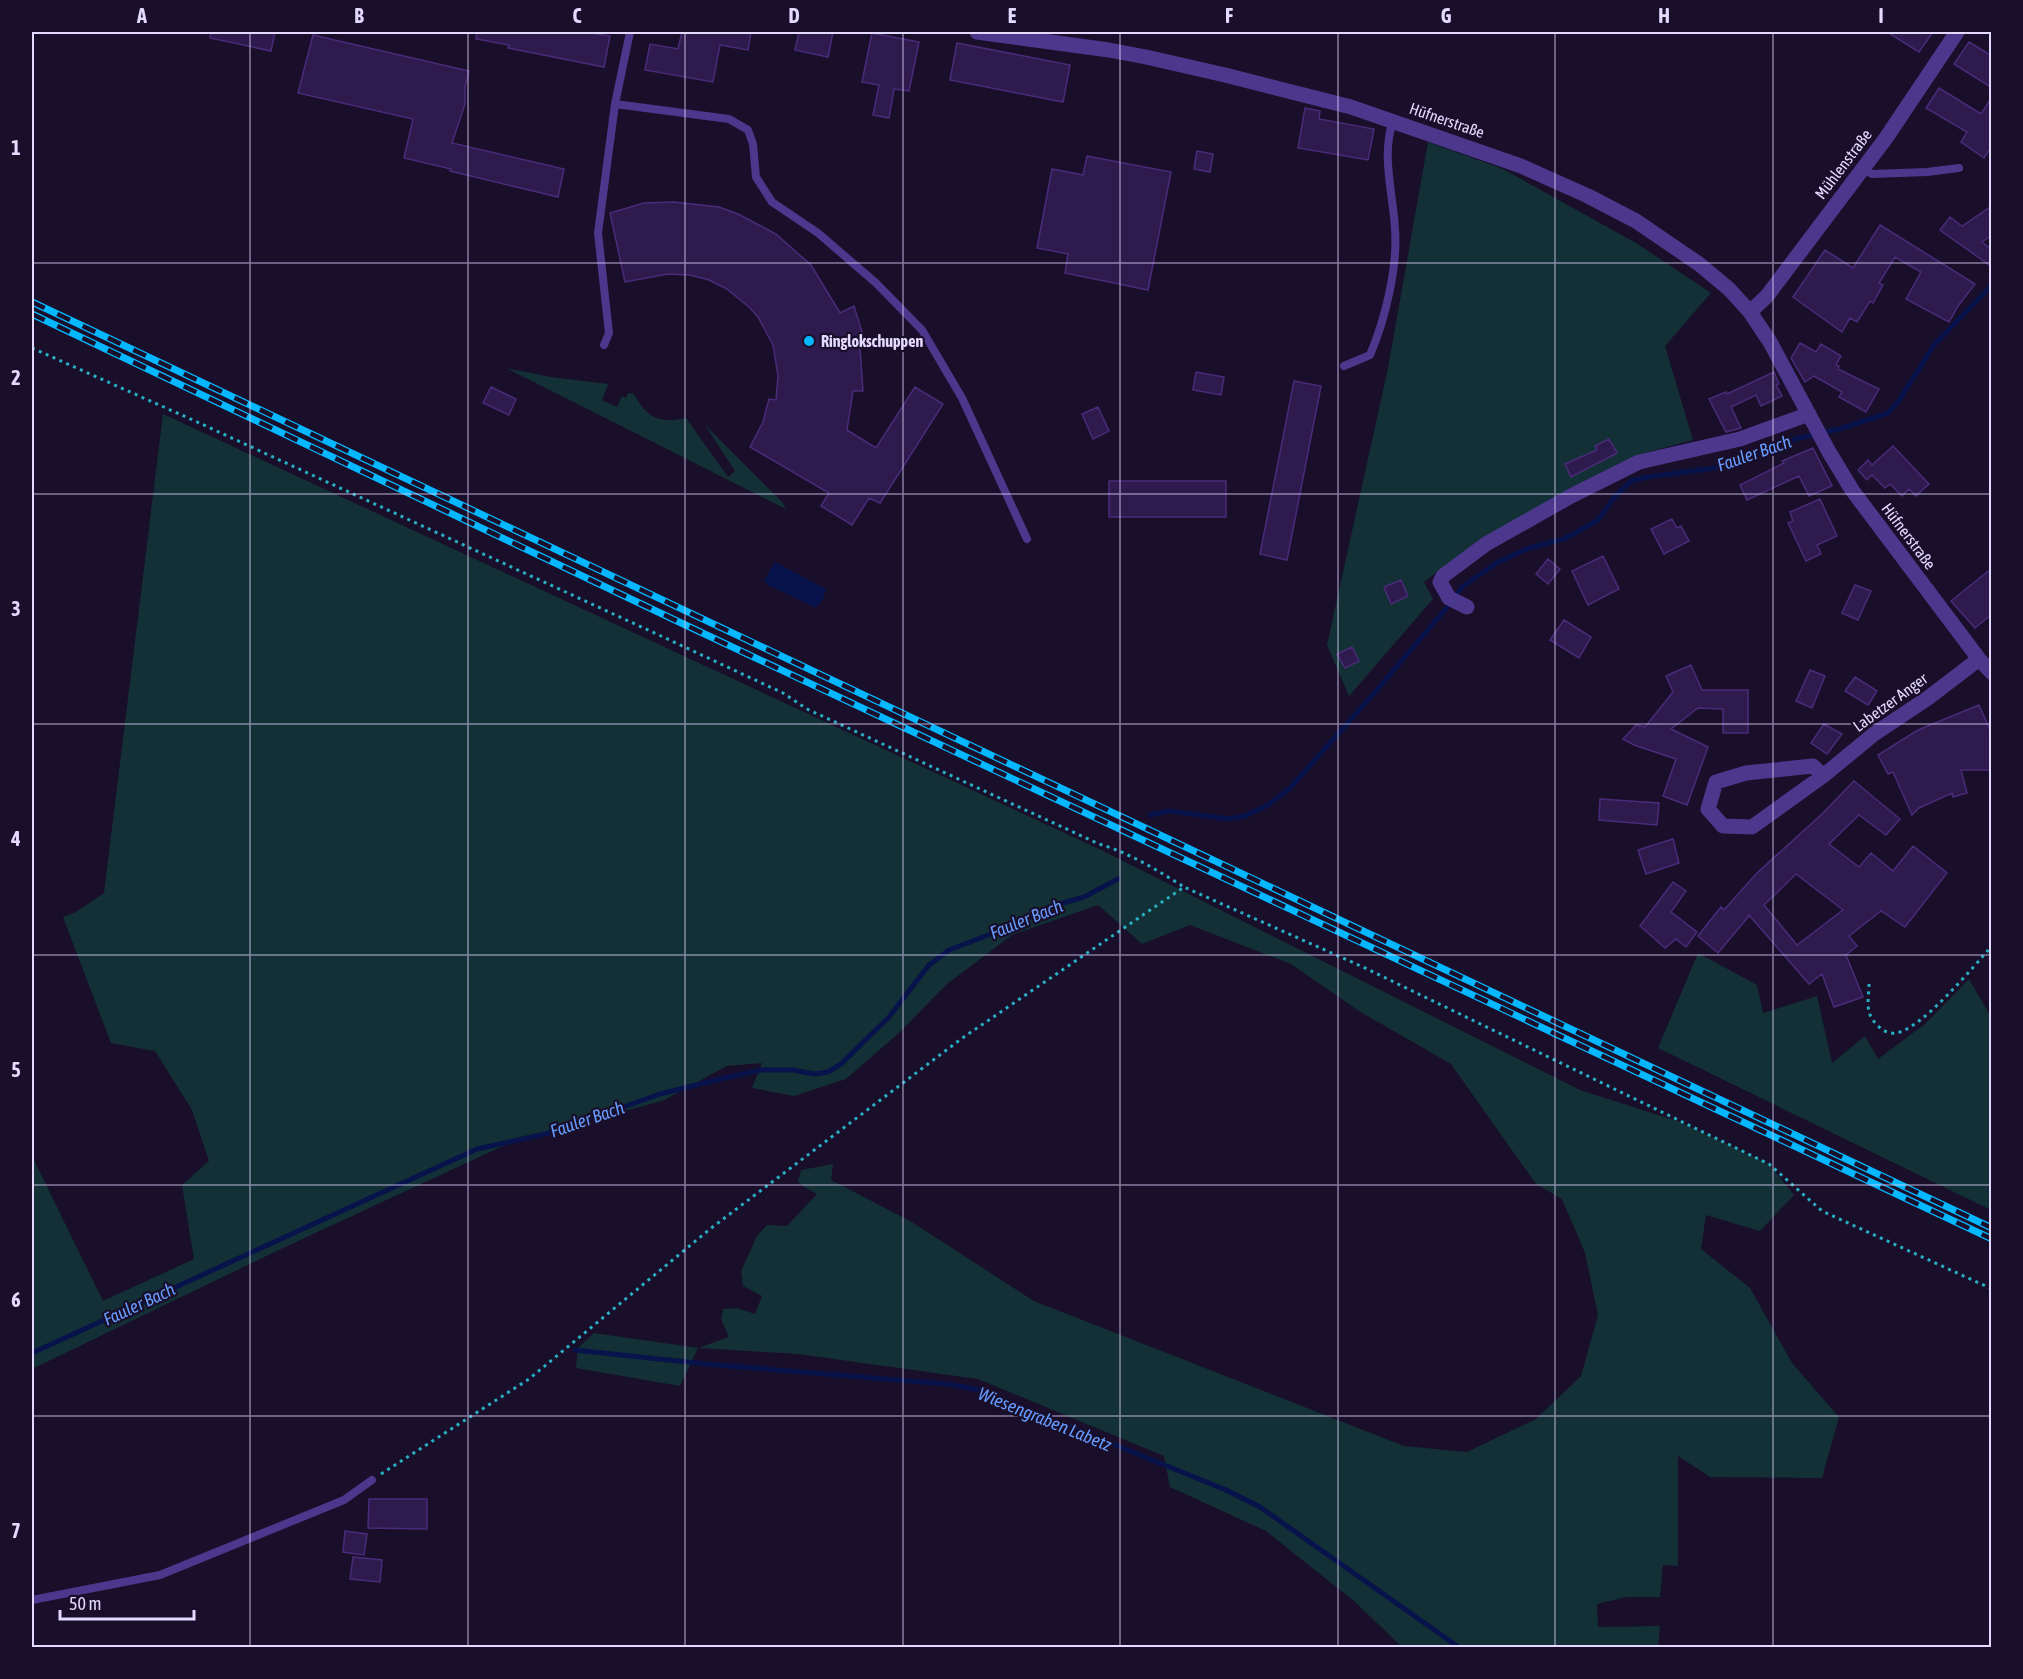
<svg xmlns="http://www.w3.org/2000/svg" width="2023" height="1679" font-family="'Asap Condensed',sans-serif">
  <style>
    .green { fill: #123035 }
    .water { fill: #08134b }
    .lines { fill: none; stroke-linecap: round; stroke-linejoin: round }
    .stream { stroke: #08134b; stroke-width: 5 }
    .building { fill: #2e1a4d; stroke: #4a2b7a; stroke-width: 1.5; fill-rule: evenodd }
    .path { stroke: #29afc3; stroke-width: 3; stroke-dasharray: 3 4.5; stroke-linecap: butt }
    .lane { stroke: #4b388c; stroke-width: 8 }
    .street { stroke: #4b388c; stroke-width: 15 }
    .rail-casing { stroke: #05b7ff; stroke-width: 7 }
    .rail { stroke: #190f2b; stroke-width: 4.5; stroke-dasharray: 14; stroke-linecap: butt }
    .grid { fill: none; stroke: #e4d9ff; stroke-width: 1.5; stroke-opacity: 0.55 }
    .poi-dot { fill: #05b7ff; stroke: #190f2b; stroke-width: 2 }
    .labels { text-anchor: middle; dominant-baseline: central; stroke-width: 4.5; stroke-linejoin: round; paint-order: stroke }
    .street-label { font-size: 16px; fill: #e4d9ff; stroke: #190f2b }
    .poi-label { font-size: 16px; font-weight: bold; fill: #e4d9ff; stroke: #190f2b; text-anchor: start }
    .water-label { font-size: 18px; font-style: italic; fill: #679cff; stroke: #190f2b }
    .neatline { fill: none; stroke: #e4d9ff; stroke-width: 2 }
    .grid-label { font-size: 20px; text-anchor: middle; font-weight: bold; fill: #e4d9ff }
  </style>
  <rect width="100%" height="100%" fill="#190f2b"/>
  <path class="green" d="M1428,142L1503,169L1636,243L1711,293L1665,346L1693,440L1637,455L1475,543L1424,582L1433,599L1349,696L1327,645L1388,368Z
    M506,368L551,377L608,384L602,400L617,407L622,396L626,398L628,393L634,394C647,418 660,424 686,418L728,477L735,471L705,425L782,502L786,509Z
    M163,414L1099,849L1580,1090L1680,1122L1769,1164L1794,1195L1760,1231L1706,1215L1701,1249L1750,1288L1792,1363L1839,1417L1822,1478L1710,1477L1678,1456V1566L1663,1565L1660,1597H1626L1597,1604L1598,1627L1660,1626L1658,1647H1402L1354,1601L1266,1531L1170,1487L1164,1456L978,1379L798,1354L698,1348L680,1386L576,1368L578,1348L594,1333L698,1348L729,1337L721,1319L723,1309L737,1308L755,1314L762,1296L743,1286L741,1271L757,1236L767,1225L787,1226L817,1194L804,1187L798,1181L801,1170L833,1164L831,1180L910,1221L1034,1301L1404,1446L1467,1452L1536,1419L1581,1376L1598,1315L1585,1253L1562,1199L1536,1184L1451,1064L1359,1011L1291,964L1190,925L1142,944L1098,905L1012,935L947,984L899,1033L846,1079L794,1096L752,1088L762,1063L727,1066L662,1101L516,1140L283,1248L32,1369V1156L103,1301L194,1259L182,1185L209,1161L192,1110L155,1051L111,1043L63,917L76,912L104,893Z
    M1698,953L1757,985L1763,1013L1817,996L1832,1063L1865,1036L1878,1059L1925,1024L1969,979L1991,1017V1210L1658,1048Z"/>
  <path class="water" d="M775,562L826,589L823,599L816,608L768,585L764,580Z"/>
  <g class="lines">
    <path class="stream" d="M1456,595L1463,586L1498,562L1529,548L1564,539L1598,520L1616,495L1631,481L1647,477L1730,466L1782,442L1839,429L1888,413L1898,402L1934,345L1992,285
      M1150,815L1169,811L1228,819L1245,816L1268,805L1290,788L1376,691L1449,605
      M575,1350L706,1364L947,1384L980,1390L1226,1490L1260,1507L1460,1648
      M32,1353L477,1149L554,1132L660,1094L720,1079L761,1070H793L814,1074L828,1072L841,1064L889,1017L929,965L949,950L1017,924L1049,907L1084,897L1118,879"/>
  </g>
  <path class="building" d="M211,32H275L271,51L210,38Z
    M477,32H586L610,36L604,67L508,48L509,45L476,39Z
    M682,32H751L748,50L720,45L713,82L645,70L650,44L678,49Z
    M799,32H833L828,57L795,50Z
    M1887,32H1933L1919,52Z
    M872,33L919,42L909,91L894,89L889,118L873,115L879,85L862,82Z
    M313,35L469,71L465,87V104L452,143L564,169L558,197L450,171L451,169L404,158L413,119L298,93Z
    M1969,42L1992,56V88L1954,64Z
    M957,43L1070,65L1063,102L950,80Z
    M1939,88L1981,114L1992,97V146L1984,158L1961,142L1967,132L1926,108Z
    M1305,108L1320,111L1319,119L1374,129L1368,160L1298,148Z
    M1197,151L1213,154L1210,172L1194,169Z
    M1087,156L1171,172L1148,290L1065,273L1068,254L1037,248L1052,169L1083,175Z
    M674,202L719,207L738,214L776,234L811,265L840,313L854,306L867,348H860L863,391H853L847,430L876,448L915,387L943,404L880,503L869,498L852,525L821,506L829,493L750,447L763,422L769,399L776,400L778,376L773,345L758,317L750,308L727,289L709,280L690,275L668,274L625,282L610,213L644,203Z
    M1992,206V235L1982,242L1992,250V267L1940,230L1950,217L1962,226Z
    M1880,225L1975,284L1958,306L1949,322L1906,299L1921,272L1895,257L1879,283L1883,285L1873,303L1870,301L1857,322L1850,318L1842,332L1793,297L1825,250L1853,268Z
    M1800,343L1816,352L1821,344L1841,356L1836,365L1839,366L1838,369L1879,389L1866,412L1839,397L1842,392L1814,376L1805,382L1791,358Z
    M1196,372L1224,377L1221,395L1193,390Z
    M1774,372L1779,384L1776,385L1782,396L1761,406L1756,395L1731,407L1741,428L1726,432L1709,399L1726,392L1727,394Z
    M1294,381L1321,386L1287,560L1260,554Z
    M491,387L516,399L509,415L483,403Z
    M1098,407L1109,431L1093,439L1082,414Z
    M1609,439L1617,453L1571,477L1565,464L1597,450L1595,446Z
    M1893,446L1929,484L1916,496L1909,489L1902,496L1890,484L1885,488L1872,475L1867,480L1858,470L1868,460L1872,465Z
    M1813,448L1832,486L1809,496L1799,476L1747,500L1740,485L1784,463L1782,461Z
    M1109,481H1226V517H1109Z
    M1820,499L1837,536L1817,545L1821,554L1806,561L1788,523L1793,521L1790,512Z
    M1672,519L1677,528L1681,526L1689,541L1664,554L1651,529Z
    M1603,556L1619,589L1588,605L1572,571Z
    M1548,559L1560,569L1548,584L1536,574Z
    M1992,568V614L1975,628L1951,601Z
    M1401,580L1408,596L1391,604L1384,587Z
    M1855,585L1871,591L1858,620L1842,613Z
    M1564,620L1591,637L1579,658L1550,640Z
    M1352,647L1359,661L1345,668L1337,654Z
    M1691,665L1702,690H1748V733H1723V709L1698,708L1671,729L1708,747L1687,805L1663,796L1676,759L1634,745L1623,739L1636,725L1645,727L1673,692L1666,676Z
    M1810,670L1825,676L1812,708L1796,701Z
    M1855,677L1877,691L1868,705L1845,691Z
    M1979,705L1992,734V770H1961L1967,793L1953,797L1952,793L1919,808L1912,815L1893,772L1888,774L1878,755L1918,730Z
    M1824,724L1842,734L1827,754L1811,743Z
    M1854,781L1900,819L1886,835L1859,815L1829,844L1859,867L1871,853L1893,871L1913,846L1947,873L1905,927L1881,911L1849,936L1857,946L1846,955L1863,997L1834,1007L1822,974L1809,984L1748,914L1749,916L1718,953L1698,936L1721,907L1724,910L1757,873L1822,814ZM1796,874L1843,910L1797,945L1764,905Z
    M1600,799L1659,803L1657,825L1599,820Z
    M1673,839L1679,863L1646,874L1638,850Z
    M1673,882L1686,891L1671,912L1697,932L1686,947L1676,939L1665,948L1640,926Z
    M369,1499H427V1529L368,1528Z
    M345,1531L367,1534L364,1555L343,1552Z
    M353,1557L382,1560L380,1582L350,1579Z"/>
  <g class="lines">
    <path class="path" d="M32,348L195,421L661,636L783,693L807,709L1099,844C1130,853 1157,870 1184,887
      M1869,984C1869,992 1867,1003 1869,1012C1872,1022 1884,1035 1896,1033C1922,1029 1973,967 1992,946
      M381,1474L529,1379L710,1229L961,1039L1184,887L1363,967L1769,1164L1822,1211L1992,1289"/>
    <path class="lane" d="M615,104L729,119L748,130L753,144L756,177L772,202L818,233L876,283L922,330L962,398L1027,539
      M1863,169L1872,174L1927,172L1959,168
      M604,345L609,333L598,233L615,104L630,32
      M1344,366L1370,355C1385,320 1398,267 1395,229C1393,192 1381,157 1393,120
      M32,1600L160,1575L344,1500L372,1480"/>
    <path class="street" d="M977,32L1109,50L1146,57L1225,75L1351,107L1521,166L1588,196L1636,221L1699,264L1729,289L1750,312L1770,342L1829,452L1852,490L1979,659L1992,673
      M1750,312L1767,296L1886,138L1957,32
      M1467,607L1449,598L1440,582L1443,576L1486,544L1571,496L1639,462L1740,439L1809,414
      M1823,776L1813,766L1746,773L1716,782L1708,809L1723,826L1752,827L1823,776L1874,734L1928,698L1979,659"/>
    <g class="rail-casing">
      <path id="rail" d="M32,302L1992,1228
        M32,314L677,621L1992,1239"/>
    </g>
    <use href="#rail" class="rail"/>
  </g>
  <path class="grid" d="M250,32V1648M468,32V1648M685,32V1648M903,32V1648M1120,32V1648M1338,32V1648M1555,32V1648M1773,32V1648M32,263H1992M32,494H1992M32,724H1992M32,955H1992M32,1185H1992M32,1416H1992"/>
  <circle class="poi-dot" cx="809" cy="341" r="6"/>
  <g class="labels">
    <g class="street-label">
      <text transform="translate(1447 120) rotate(19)">Hüfnerstraße</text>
      <text transform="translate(1843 164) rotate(-53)">Mühlenstraße</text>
      <text transform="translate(1909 536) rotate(53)">Hüfnerstraße</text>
      <text transform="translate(1890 702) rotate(-36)">Labetzer Anger</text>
    </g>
    <g class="poi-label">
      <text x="821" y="341">Ringlokschuppen</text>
    </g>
    <g class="water-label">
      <text transform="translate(1754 453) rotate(-19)">Fauler Bach</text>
      <text transform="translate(1026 919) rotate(-22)">Fauler Bach</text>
      <text transform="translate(587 1119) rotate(-19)">Fauler Bach</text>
      <text transform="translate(139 1304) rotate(-25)">Fauler Bach</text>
      <text transform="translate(1045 1419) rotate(22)">Wiesengraben Labetz</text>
    </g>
  </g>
  <rect width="2023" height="1679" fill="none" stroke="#190f2b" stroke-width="66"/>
  <path d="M60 1610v9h134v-9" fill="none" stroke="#e4d9ff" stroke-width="3"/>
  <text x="69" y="1610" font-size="18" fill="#e4d9ff" stroke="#190f2b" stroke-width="4.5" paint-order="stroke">50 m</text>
  <rect x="33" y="33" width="1957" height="1613" class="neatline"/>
  <g class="grid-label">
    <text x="142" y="23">A</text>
    <text x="359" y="23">B</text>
    <text x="577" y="23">C</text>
    <text x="794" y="23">D</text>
    <text x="1012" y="23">E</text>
    <text x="1229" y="23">F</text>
    <text x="1446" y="23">G</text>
    <text x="1664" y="23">H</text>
    <text x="1881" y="23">I</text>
    <text x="16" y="155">1</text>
    <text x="16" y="385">2</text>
    <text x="16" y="616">3</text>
    <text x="16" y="846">4</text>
    <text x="16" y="1077">5</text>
    <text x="16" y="1307">6</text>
    <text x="16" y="1538">7</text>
  </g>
</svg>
